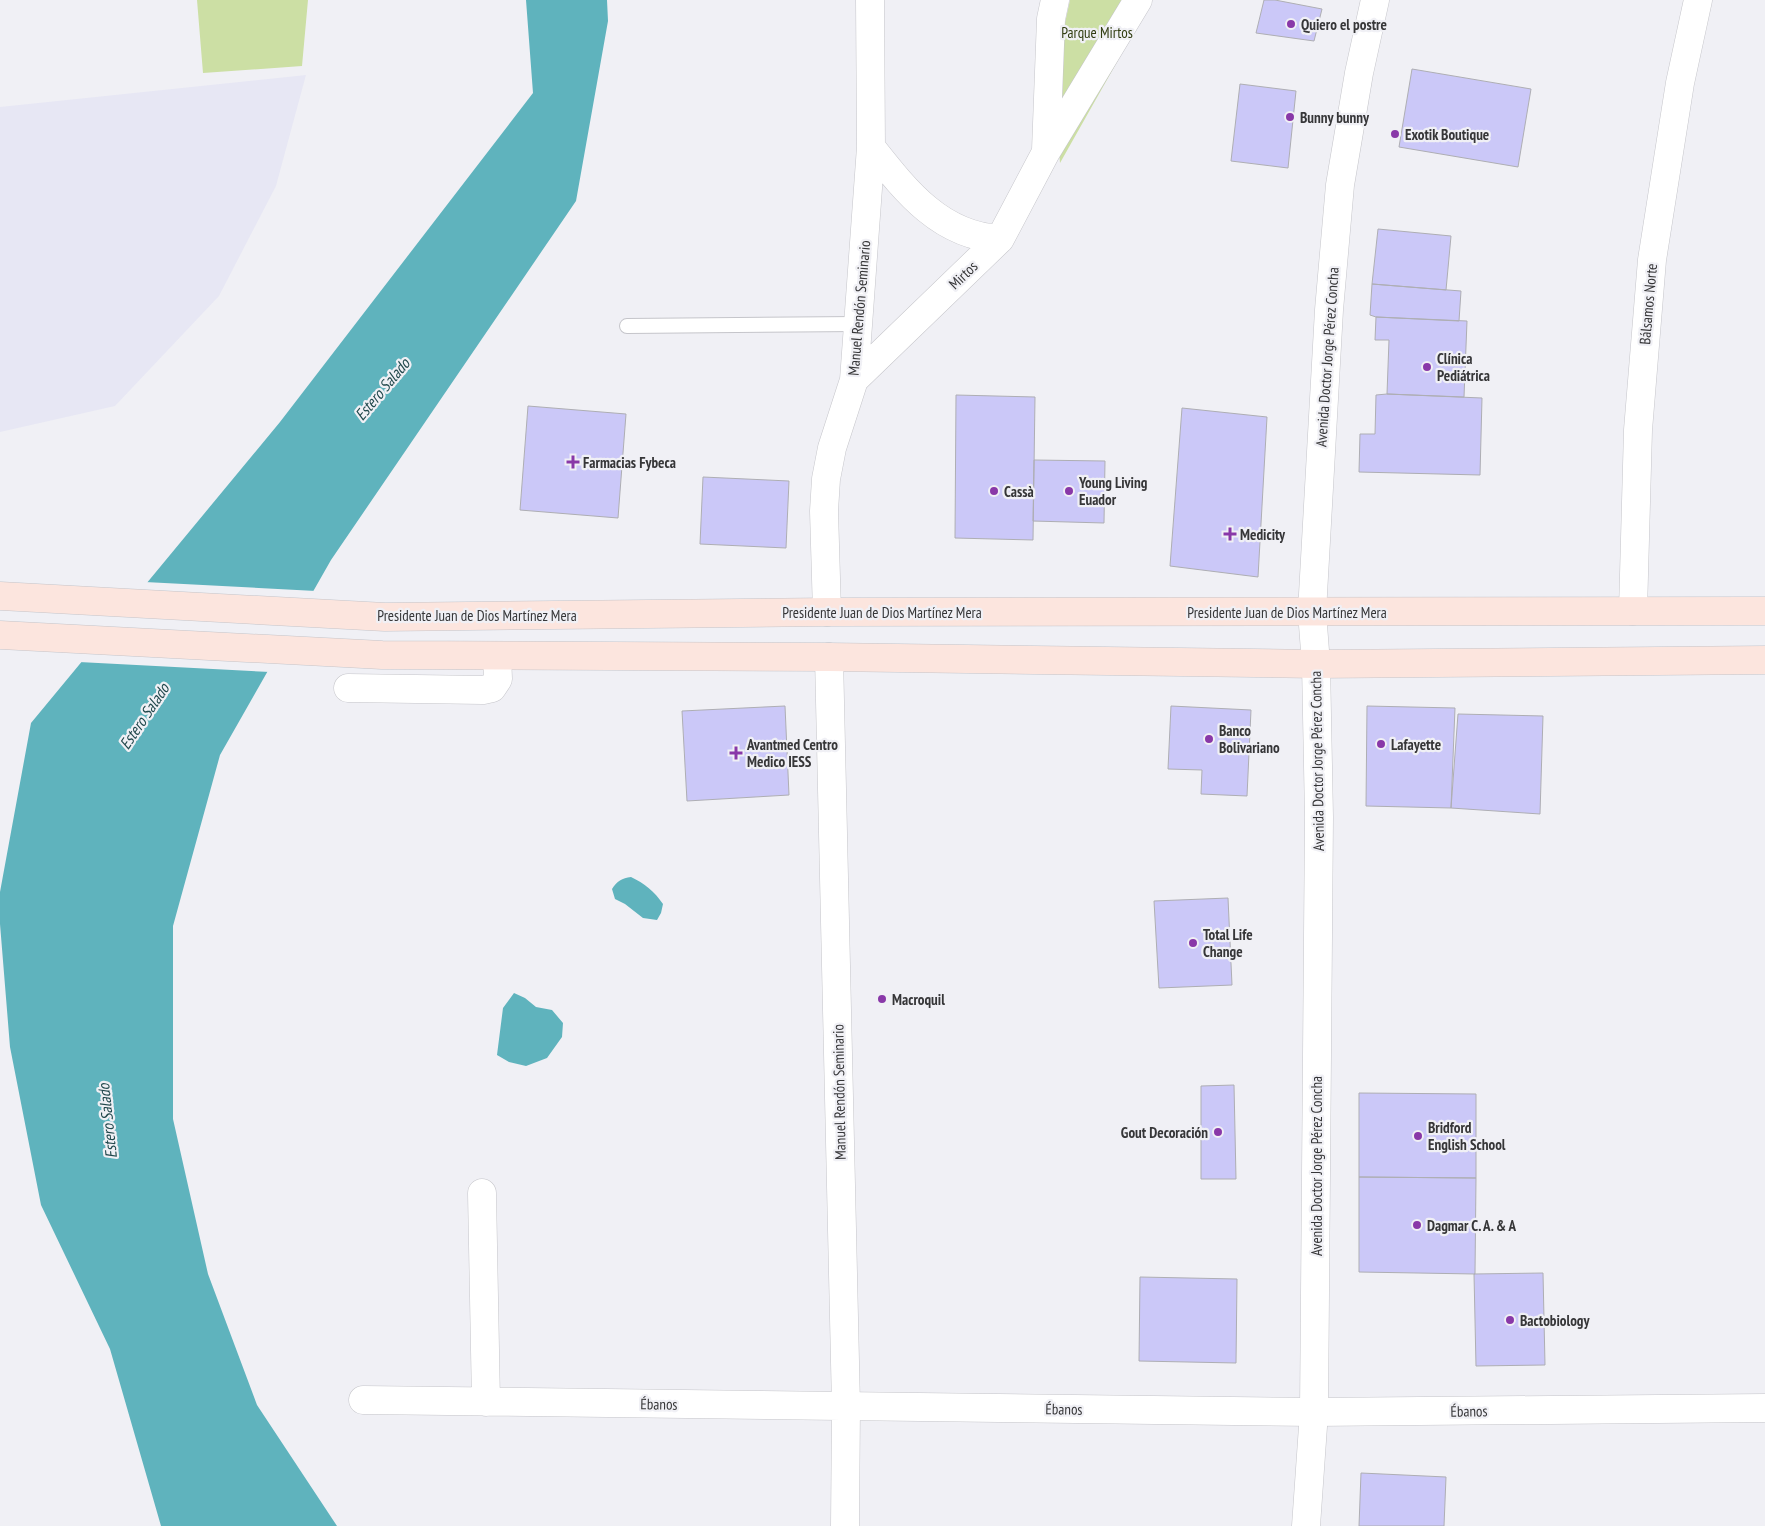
<svg xmlns="http://www.w3.org/2000/svg" width="1765" height="1526" font-family="'PT Sans Narrow',sans-serif">
  <style>
    .built { fill: #e7e7f4 }
    .green { fill: #ccdfa4 }
    .water { fill: #5fb3bd }
    .pier { fill: #f0f0f5 }
    .building { fill: #cbc8f8; stroke: #aeaeb3 }
    .lines { fill: none; stroke-linecap: round; stroke-linejoin: round }
    .service-casing { stroke: #c5c5ca; stroke-width: 16 }
    .minor-casing { stroke: #c5c5ca; stroke-width: 29 }
    .tertiary-casing { stroke: #c5c5ca; stroke-width: 29 }
    .secondary-casing { stroke: #c5c5ca; stroke-width: 29 }
    .service { stroke: #fff; stroke-width: 14 }
    .minor { stroke: #fff; stroke-width: 28 }
    .tertiary { stroke: #fff; stroke-width: 28 }
    .secondary { stroke: #fce5de; stroke-width: 28 }
    .poi-dot { fill: #8938a8; stroke: #f0f0f5; stroke-width: 2 }
    .labels { text-anchor: middle; dominant-baseline: central; stroke-width: 4.5; stroke-linejoin: round; paint-order: stroke }
    .poi-label { font-size: 15px; font-weight: bold; fill: #363638; stroke: #f0f0f5; text-anchor: start }
    .park-label { font-size: 15px; fill: #313d11; stroke: #f0f0f5 }
    .street-label { font-size: 15px; fill: #363638; stroke: #f0f0f5 }
    .water-label { font-size: 16px; font-style: italic; fill: #21484c; stroke: #f0f0f5 }
  </style>
  <rect width="100%" height="100%" fill="#f0f0f5"/>
  <path class="built" d="M306,75L276,186L219,296L115,406L0,432V107Z"/>
  <path class="green" d="M197,0H308L302,66L203,73Z
    M1070,0H1152L1060,163L1053,78Z"/>
  <path class="water" d="M526,0H607L608,21L576,201L331,560L220,755L173,926V1119L208,1274L257,1405L337,1526H161L110,1349L41,1205L10,1047L0,924V892L31,723L280,422L533,93Z
    M631,877C644,883 655,892 663,904L661,913L657,920L643,918L625,904L615,899L612,889C617,881 622,878 631,877Z
    M514,993L525,998L536,1007L552,1010L563,1023L562,1037L547,1058L526,1066L509,1062L497,1055L503,1008Z"/>
  <path class="pier" d="M145,582L316,591L270,672L79,662Z"/>
  <path class="building" d="M1264,0H1275L1322,9L1314,41L1256,33Z
    M1412,69L1531,89L1518,167L1399,147Z
    M1240,84L1296,91L1288,168L1231,161Z
    M1378,229L1451,236L1446,290L1372,284Z
    M1372,284L1461,291L1459,321L1376,317L1370,315Z
    M1376,317L1467,321L1464,397L1387,394L1389,340H1375Z
    M1387,394L1482,398L1480,475L1359,472L1360,434H1375L1376,395Z
    M956,395L1035,397L1033,540L955,538Z
    M528,406L626,414L618,518L520,510Z
    M1182,408L1267,417L1258,577L1170,566Z
    M1034,460L1105,461L1104,523L1033,521Z
    M703,477L789,481L786,548L700,544Z
    M785,706L789,795L687,801L682,711Z
    M1171,706L1251,710L1247,796L1201,794L1202,770L1168,769Z
    M1367,706L1455,708L1451,808L1366,806Z
    M1458,714L1543,716L1540,814L1451,808Z
    M1228,898L1232,985L1159,988L1154,901Z
    M1234,1085L1236,1179H1201V1086Z
    M1359,1093L1476,1094V1178L1359,1177Z
    M1359,1177L1476,1178L1475,1274L1359,1272Z
    M1543,1273L1545,1365L1476,1366L1474,1274Z
    M1140,1277L1237,1279L1236,1363L1139,1361Z
    M1361,1473L1446,1477L1444,1526H1359Z"/>
  <g class="lines">
    <g class="service-casing">
      <path id="service" d="M627,326L858,324"/>
    </g>
    <g class="minor-casing">
      <path id="minor" d="M871,147C905,190 940,236 1000,239
        M1046,150L1051,19L1055,0
        M854,380L1000,239L1046,152L1138,0
        M1633,611L1638,430L1652,260L1680,83L1698,0
        M827,612L824,511L826,479L832,448L854,380L871,147L870,0
        M829,657L846,1406L845,1526
        M348,688L483,690L492,688L498,679L497,656
        M482,1193L486,1402
        M363,1400L1314,1412L1765,1408"/>
    </g>
    <g class="tertiary-casing">
      <path id="tertiary" d="M1306,1526L1314,1412L1319,817L1316,664L1312,612L1329,310L1340,185L1359,73L1375,0"/>
    </g>
    <g class="secondary-casing">
      <path id="secondary" d="M0,596L385,617L827,612L1765,611
        M0,635L382,655L829,657L1316,664L1765,660"/>
    </g>
    <use href="#service" class="service"/>
    <use href="#minor" class="minor"/>
    <use href="#tertiary" class="tertiary"/>
    <use href="#secondary" class="secondary"/>
  </g>
  <g class="poi-dot">
    <circle cx="1291" cy="24" r="5"/>
    <circle cx="1290" cy="117" r="5"/>
    <circle cx="1395" cy="134" r="5"/>
    <circle cx="1427" cy="367" r="5"/>
    <path d="M570.5 454.5h5v5h5v5h-5v5h-5v-5h-5v-5h5z"/>
    <circle cx="994" cy="491" r="5"/>
    <circle cx="1069" cy="491" r="5"/>
    <path d="M1227.5 526.5h5v5h5v5h-5v5h-5v-5h-5v-5h5z"/>
    <circle cx="1209" cy="739" r="5"/>
    <circle cx="1381" cy="744" r="5"/>
    <path d="M733.5 745.5h5v5h5v5h-5v5h-5v-5h-5v-5h5z"/>
    <circle cx="1193" cy="943" r="5"/>
    <circle cx="882" cy="999" r="5"/>
    <circle cx="1218" cy="1132" r="5"/>
    <circle cx="1418" cy="1136" r="5"/>
    <circle cx="1417" cy="1225" r="5"/>
    <circle cx="1510" cy="1320" r="5"/>
  </g>
  <g class="labels">
    <g class="poi-label">
      <text x="1301" y="24">Quiero el postre</text>
      <text x="1300" y="117">Bunny bunny</text>
      <text x="1405" y="134">Exotik Boutique</text>
      <text x="1437" y="358">Clínica<tspan x="1437" dy="17">Pediátrica</tspan></text>
      <text x="583" y="462">Farmacias Fybeca</text>
      <text x="1079" y="482">Young Living<tspan x="1079" dy="17">Euador</tspan></text>
      <text x="1004" y="491">Cassà</text>
      <text x="1240" y="534">Medicity</text>
      <text x="1219" y="730">Banco<tspan x="1219" dy="17">Bolivariano</tspan></text>
      <text x="747" y="744">Avantmed Centro<tspan x="747" dy="17">Medico IESS</tspan></text>
      <text x="1391" y="744">Lafayette</text>
      <text x="1203" y="934">Total Life<tspan x="1203" dy="17">Change</tspan></text>
      <text x="892" y="999">Macroquil</text>
      <text x="1428" y="1127">Bridford<tspan x="1428" dy="17">English School</tspan></text>
      <text x="1208" y="1132" text-anchor="end">Gout Decoración</text>
      <text x="1427" y="1225">Dagmar C. A. &amp; A</text>
      <text x="1520" y="1320">Bactobiology</text>
    </g>
    <g class="park-label">
      <text x="1097" y="32">Parque Mirtos</text>
    </g>
    <g class="street-label">
      <text transform="translate(963 275) rotate(-44)">Mirtos</text>
      <text transform="translate(1648 304) rotate(-85)">Bálsamos Norte</text>
      <text transform="translate(859 308) rotate(-85)">Manuel Rendón Seminario</text>
      <text transform="translate(1327 357) rotate(-86)">Avenida Doctor Jorge Pérez Concha</text>
      <text x="882" y="612">Presidente Juan de Dios Martínez Mera</text>
      <text x="1287" y="612">Presidente Juan de Dios Martínez Mera</text>
      <text x="477" y="615">Presidente Juan de Dios Martínez Mera</text>
      <text transform="translate(1317 761) rotate(-91)">Avenida Doctor Jorge Pérez Concha</text>
      <text transform="translate(839 1092) rotate(-91)">Manuel Rendón Seminario</text>
      <text transform="translate(1316 1166) rotate(-90)">Avenida Doctor Jorge Pérez Concha</text>
      <text transform="translate(659 1404) rotate(1)">Ébanos</text>
      <text transform="translate(1064 1409) rotate(1)">Ébanos</text>
      <text transform="translate(1469 1411) rotate(-1)">Ébanos</text>
    </g>
    <g class="water-label">
      <text transform="translate(382 389) rotate(-50)">Estero Salado</text>
      <text transform="translate(144 716) rotate(-56)">Estero Salado</text>
      <text transform="translate(107 1121) rotate(-96)">Estero Salado</text>
    </g>
  </g>
</svg>
